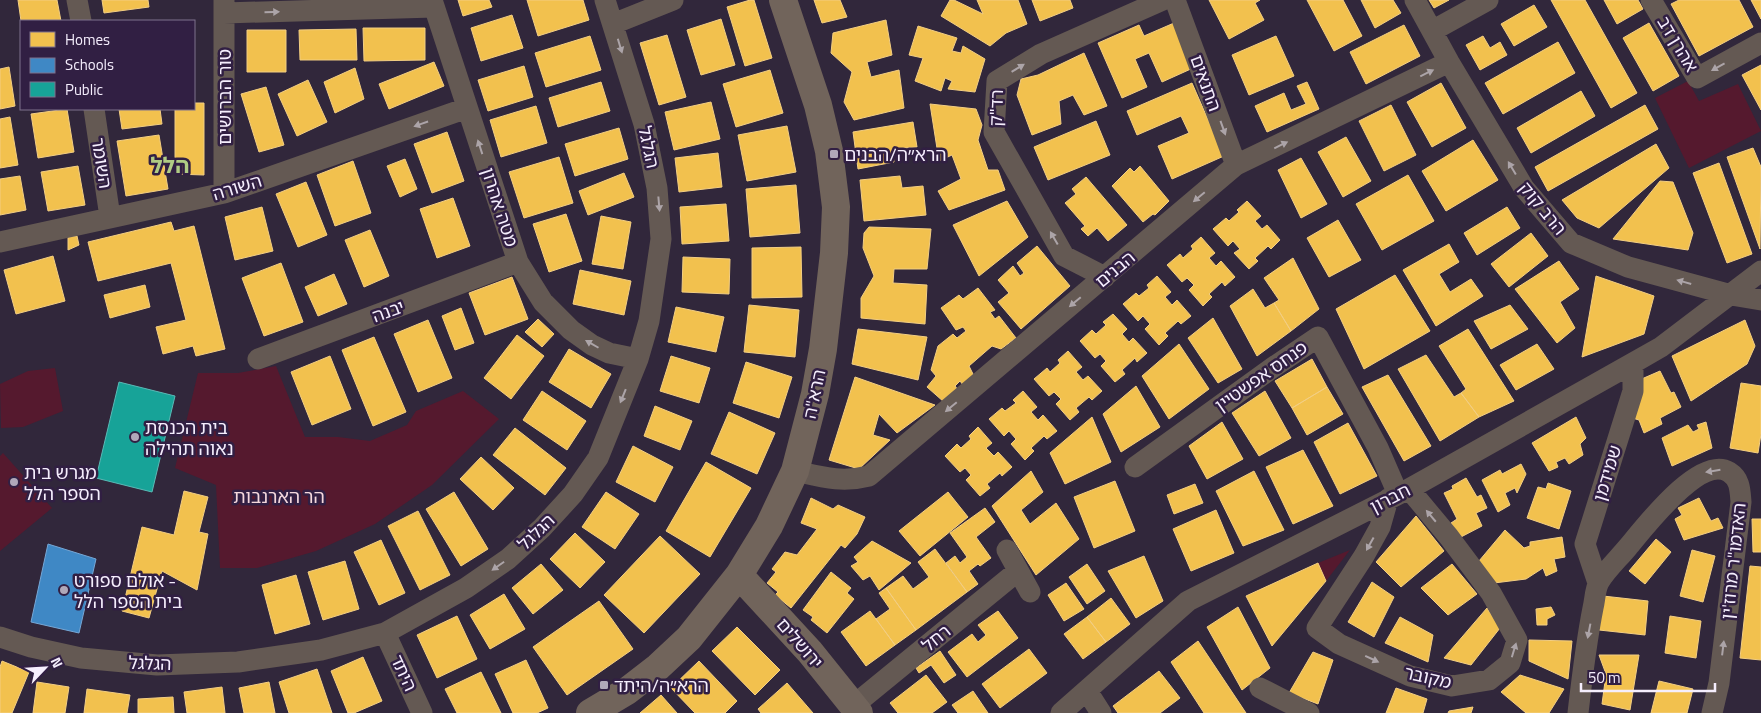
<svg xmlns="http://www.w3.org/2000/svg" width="1761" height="713" font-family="'Titillium Web','Noto Sans Hebrew',sans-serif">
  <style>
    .green { fill: #55192e }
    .homes { fill: #f2c14e; stroke: #f3ce82 }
    .schools { fill: #3f88c5; stroke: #76a7d6 }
    .public { fill: #17a398; stroke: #5abab6 }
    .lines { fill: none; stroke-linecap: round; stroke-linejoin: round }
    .street { stroke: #645953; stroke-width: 21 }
    .secondary { stroke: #71645b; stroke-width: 28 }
    .oneway { fill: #aca4a8 }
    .poi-dot { fill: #b0a8b9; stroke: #311f43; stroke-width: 2 }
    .labels { text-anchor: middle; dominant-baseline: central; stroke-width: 5; stroke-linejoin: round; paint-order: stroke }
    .street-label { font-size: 18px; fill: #f5eefd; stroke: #311f43 }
    .poi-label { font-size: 18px; fill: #f5eefd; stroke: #311f43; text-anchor: start }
    .park-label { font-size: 18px; fill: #f4d7dc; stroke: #311f43 }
    .district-label { font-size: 22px; font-weight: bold; fill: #b0cc84; stroke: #311f43 }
  </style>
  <rect width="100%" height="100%" fill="#31273b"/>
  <path class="green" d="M1688,81L1699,101L1738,84L1761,131L1689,168L1655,98Z
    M276,366L305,437H338L370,441L407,425L416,411L463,391L499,419L432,485L375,524L316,551L257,568H220L216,485L175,468L198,373H238Z
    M55,368L63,411L23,427L1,428L0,384L28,371Z
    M3,453L52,508L0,551V456Z
    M1350,550L1326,581L1318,563Z"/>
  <path class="homes" d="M18,0H57L61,21H21Z
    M102,0H148L149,7L104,13Z
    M458,0H489L492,7L463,16Z
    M527,0H583L589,20L538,36Z
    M750,0H754L772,58L745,66L727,7Z
    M814,0H840L847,17L822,23Z
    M950,0H954L983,14L977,0H1018L1027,24L1006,33L990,46L941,16Z
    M1032,0H1070L1073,8L1040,21Z
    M1209,0H1260L1255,3L1264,20L1229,39Z
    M1307,0H1343L1362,36L1334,51Z
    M1361,0H1393L1401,13L1375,28Z
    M1429,0H1449L1434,8Z
    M1551,0H1585L1637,93L1611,108Z
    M1604,0H1638L1643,9L1617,24Z
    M1679,0H1739L1753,27L1699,56L1671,4Z
    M1751,0H1761V19Z
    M1534,5L1547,27L1514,46L1501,24Z
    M512,15L523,48L481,61L471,28Z
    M721,19L735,65L701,75L687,30Z
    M886,20L892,55L867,62L871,77L899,70L904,108L854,120L844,102L852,72L831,53L833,33Z
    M1174,23L1193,68L1162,82L1149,53L1135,59L1147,87L1122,98L1098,43L1139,25L1144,36Z
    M1649,23L1679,76L1653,91L1623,38Z
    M1404,25L1420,56L1366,84L1350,52Z
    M918,26L957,38L952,51L961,53L963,46L985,59L975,92L948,89L952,81L945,78L941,91L915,81L923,58L909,55Z
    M363,28H425V60L364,61Z
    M356,29L357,60H300L299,30Z
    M247,30H286V72H247Z
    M667,35L686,97L659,105L640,43Z
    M590,36L601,70L546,87L535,53Z
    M1276,36L1294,76L1249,95L1232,55Z
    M1483,36L1490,48L1500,42L1507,55L1480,70L1466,45Z
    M1558,42L1575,73L1503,114L1485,83Z
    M1084,53L1107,106L1084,115L1073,95L1059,101L1061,124L1032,135L1017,95L1021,79L1038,75Z
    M434,62L444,86L389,109L379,84Z
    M1761,65V110L1742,75Z
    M524,66L533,97L488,111L478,80Z
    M9,67L15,106L0,109V69Z
    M355,68L364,99L335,113L324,82Z
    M770,70L783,113L736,127L723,84Z
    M308,80L327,122L297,136L278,94Z
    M601,82L610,111L558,127L549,98Z
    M1307,82L1319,109L1267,132L1255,106L1284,93L1291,110L1306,104L1297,86Z
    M1192,83L1224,156L1172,179L1158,146L1189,133L1181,116L1137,135L1127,111Z
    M1441,83L1466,128L1432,147L1407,102Z
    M266,87L284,145L259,152L241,94Z
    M1581,91L1595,116L1531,153L1517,128Z
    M711,102L720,139L674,150L665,112Z
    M194,103H204V175L175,174V109H194Z
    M930,104L976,109L982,125L978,140L988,170H998L1005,190L949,210L938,191L961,179L952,155L939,161Z
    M1391,105L1416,155L1384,171L1359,121Z
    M1645,105L1658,129L1548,191L1535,167Z
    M536,106L547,143L501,157L490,120Z
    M67,109L74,152L38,158L31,114Z
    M119,109H160L162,124L122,129Z
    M10,117L18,165L0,168V119Z
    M1096,121L1110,155L1048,180L1034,147Z
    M913,122L917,147L892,149L894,162L858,169L853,132Z
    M787,126L796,172L747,181L738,135Z
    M619,128L628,159L575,176L565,144Z
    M447,132L464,181L432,193L414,144Z
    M159,135L168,189L126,196L117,141Z
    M1346,137L1371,181L1343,197L1318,152Z
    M1473,140L1498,180L1446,211L1422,171Z
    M1656,144L1669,168L1599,228L1577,218L1562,200Z
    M1753,148L1761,167L1760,249L1727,157Z
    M718,153L722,187L679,192L675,158Z
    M559,157L573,203L524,218L509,172Z
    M1301,158L1327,204L1301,218L1278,170Z
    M405,159L417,189L400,197L387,166Z
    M353,161L371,213L335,226L317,175Z
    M1719,163L1752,254L1727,263L1693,173Z
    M78,166L85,205L48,211L41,172Z
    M1140,166L1169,201L1155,215L1153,214L1143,222L1112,186L1130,168L1134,172Z
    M624,173L634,197L588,215L579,191Z
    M1408,175L1434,221L1382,250L1356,204Z
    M20,176L26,210L0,215V179Z
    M900,176L902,188L923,186L926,215L864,221L860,180Z
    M1086,177L1127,225L1108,241L1097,228L1088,236L1081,229L1085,226L1065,203L1076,194L1072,189Z
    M1660,181L1673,182L1693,233L1688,250L1613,239Z
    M306,182L327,235L298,247L276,194Z
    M796,185L800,233L750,237L746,189Z
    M453,198L470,246L437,258L420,209Z
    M1007,201L1028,237L979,276L953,225Z
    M1247,201L1261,216L1255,221L1262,229L1267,225L1280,240L1271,249L1268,246L1255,258L1258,261L1249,269L1234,253L1240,249L1233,241L1228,246L1213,229L1226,218L1229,221L1239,212L1237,210Z
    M726,204L729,241L682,244L680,207Z
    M262,207L273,251L235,260L225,217Z
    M1507,207L1520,228L1477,255L1464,233Z
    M566,214L582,261L549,272L533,224Z
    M601,216L631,222L623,269L592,264Z
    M1338,220L1361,260L1329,277L1307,238Z
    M171,222L174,231L194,226L225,349L196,356L193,346L163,354L156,327L186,320L171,263L98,281L88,242Z
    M869,227L931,229L927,269H894L893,283L927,285L925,324L861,318V298L874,276L863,248L864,233Z
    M370,230L389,276L364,287L345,240Z
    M1531,233L1548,256L1509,287L1491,264Z
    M77,236L79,245L68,250V237Z
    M1201,237L1215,253L1209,258L1216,266L1221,261L1235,277L1225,286L1222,282L1209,294L1212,297L1203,306L1189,290L1194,285L1187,278L1182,282L1167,265L1180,254L1183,258L1193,249L1191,246Z
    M1449,244L1459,262L1439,274L1450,292L1471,279L1483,296L1436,326L1403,270Z
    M1037,246L1070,286L1021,329L998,302L1009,293L998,280L1013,266L1020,276L1024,273L1017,263Z
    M801,247L802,297L752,298V248Z
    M53,256L65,301L16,314L4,270Z
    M683,257L730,259L729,294L682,292Z
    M1293,258L1319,309L1291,331L1274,303L1279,300L1264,278Z
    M1559,261L1579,289L1560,302L1575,328L1557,343L1515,289Z
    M281,263L303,322L264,336L242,278Z
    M580,270L631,281L624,315L573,304Z
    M334,274L347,304L318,316L305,287Z
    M1395,275L1430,331L1364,369L1336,309Z
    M1157,276L1171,292L1165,297L1172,305L1177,300L1191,316L1181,324L1178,321L1165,333L1168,336L1159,345L1145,329L1150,324L1143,316L1138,321L1123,304L1136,293L1139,296L1149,288L1147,285Z
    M1596,276L1654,296L1644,334L1582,357Z
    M512,277L528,319L485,335L469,293Z
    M145,285L150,307L110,318L104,295Z
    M978,288L995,310L990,312L995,319L999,316L1016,338L1001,349L992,346L969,366L974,376L963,385L960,381L955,386L958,390L944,402L927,387L936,376L931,370L938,346L953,334L957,338L966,331L963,327L956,330L941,308L959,295L963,299Z
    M1253,289L1265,308L1274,303L1291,331L1257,356L1230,306Z
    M749,305L799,310L795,357L744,352Z
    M1510,305L1528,329L1491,349L1474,321Z
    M676,307L724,317L716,352L668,342Z
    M461,308L474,343L455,350L442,316Z
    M1113,314L1127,329L1122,334L1129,342L1133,338L1147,353L1137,362L1135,358L1122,370L1125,374L1115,382L1101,366L1106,361L1100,354L1095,358L1080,341L1092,330L1096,334L1106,325L1103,322Z
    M1213,318L1242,369L1218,383L1188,338Z
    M538,319L554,334L542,347L525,332Z
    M428,320L452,378L418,392L394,334Z
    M1745,320L1755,346L1747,364L1691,401L1672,356Z
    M858,329L927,337L918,380L852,364Z
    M1468,329L1514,401L1479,417L1461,393L1466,389L1439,346Z
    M517,335L544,356L511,399L484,378Z
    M374,337L406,412L373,426L342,350Z
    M1179,344L1209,389L1169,419L1142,376Z
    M1537,344L1554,369L1516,390L1500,365Z
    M569,349L611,374L591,408L549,382Z
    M1068,351L1082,367L1076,372L1083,380L1088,376L1102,391L1092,400L1089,397L1076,408L1079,412L1070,420L1056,404L1061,399L1054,392L1049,396L1034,379L1047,368L1050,372L1060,363L1058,360Z
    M1426,355L1454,397L1461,393L1479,417L1440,441L1398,369Z
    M330,356L351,409L312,425L291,372Z
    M671,356L710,368L699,403L660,391Z
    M1312,359L1327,387L1292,408L1275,381Z
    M746,362L792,377L779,418L733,403Z
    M1660,371L1671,393L1674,392L1681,407L1660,418L1662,424L1644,433L1639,420L1629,417L1637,381Z
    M1388,375L1431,446L1404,461L1362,387Z
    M855,377L935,405L897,433L879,414L873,435L890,440L859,469L829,460Z
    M1741,383L1761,386V434L1758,453L1730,448Z
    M1136,386L1160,427L1121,452L1103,414Z
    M1327,387L1343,414L1307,435L1292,408Z
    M542,391L586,421L567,450L523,420Z
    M1023,391L1037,407L1031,412L1038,420L1043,415L1057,431L1047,439L1044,436L1031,448L1034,451L1025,460L1011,444L1016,439L1009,431L1004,436L989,419L1002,408L1005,411L1016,403L1013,400Z
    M1265,391L1291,438L1259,456L1232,413Z
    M655,406L692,421L680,450L644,436Z
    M729,412L775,433L757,474L711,454Z
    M1092,417L1111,462L1065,484L1050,453Z
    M1576,417L1586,438L1580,444L1583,455L1569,464L1565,458L1556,462L1558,467L1549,471L1532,443Z
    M1222,422L1243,459L1207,479L1189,446Z
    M1706,422L1712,448L1672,466L1662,438L1688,425L1693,432L1699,429L1697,425Z
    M1348,423L1377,476L1340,494L1314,442Z
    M978,427L992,443L986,448L994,456L998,452L1012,467L1002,476L1000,473L987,484L990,488L980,496L966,480L971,475L965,468L960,472L945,456L957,444L961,448L971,439L969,436Z
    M515,428L566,468L545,495L493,455Z
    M633,446L673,467L655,502L616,482Z
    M1303,450L1333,506L1293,524L1266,467Z
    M481,457L514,488L493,510L460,479Z
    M706,462L751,488L710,557L666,531Z
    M1521,464L1526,474L1517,493L1515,488L1505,493L1510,505L1498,512L1482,480L1500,470L1502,474Z
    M1031,471L1043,492L1021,510L1030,524L1056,503L1079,539L1036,575L992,506Z
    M1254,471L1284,530L1243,546L1216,491Z
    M1466,478L1477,497L1481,495L1487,508L1476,513L1482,526L1459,538L1451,523L1457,519L1444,493L1453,489L1452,486Z
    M1115,481L1135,531L1094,548L1074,497Z
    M1548,483L1571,491L1559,529L1527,518L1538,487L1546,489Z
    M1195,484L1203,503L1174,514L1167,495Z
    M184,491L208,497L199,532L208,534L197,590L162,571L149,618L122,611L142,527L174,535Z
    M454,492L488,549L461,566L426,509Z
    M606,492L639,514L615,549L582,527Z
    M948,492L968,517L920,556L899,531Z
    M811,498L833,509L838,505L865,517L857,534L845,548L841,545L791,608L775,595L778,592L767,583L776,572L772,569L785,552L797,555L817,529L801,523Z
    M1699,498L1711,521L1718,518L1723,528L1684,540L1675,519L1682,515L1678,508Z
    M985,508L995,522L976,537L991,558L980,566L978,564L969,571L978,584L967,592L946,563L955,556L960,563L967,557L950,533Z
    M1216,510L1234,553L1191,571L1173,529Z
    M418,511L450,575L420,590L388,526Z
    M1416,516L1444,551L1401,587L1376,562Z
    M1752,519H1761V552H1753Z
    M1505,530L1524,548L1530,546V542L1562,537L1565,557L1554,559L1557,571L1546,576L1543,568L1526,579L1494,583L1479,561Z
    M575,533L605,562L580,588L550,559Z
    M660,536L700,574L644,633L604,595Z
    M1656,539L1671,552L1645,584L1629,571Z
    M381,540L405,593L379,605L354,552Z
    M872,541L911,563L879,590L870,576L863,580L851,566L858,562L854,557Z
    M935,549L967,592L916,630L886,588L903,576L913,589L929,577L918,562Z
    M1692,550L1715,556L1703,602L1680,596Z
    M1144,556L1163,601L1136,618L1108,571Z
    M345,561L359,609L323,620L308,572Z
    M1318,563L1326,581L1272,646L1246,596Z
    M541,564L563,590L533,614L512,588Z
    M1087,564L1105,591L1087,604L1069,577Z
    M1452,564L1477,594L1448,615L1421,588Z
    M1750,566L1761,567V660L1740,658Z
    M831,572L851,588L847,593L854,599L827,633L811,620L813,617L803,610Z
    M296,575L310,624L275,634L262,585Z
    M1372,582L1394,597L1374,637L1348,622Z
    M1066,583L1084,609L1064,621L1048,595Z
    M886,588L916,630L895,645L876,619L890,609L879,593Z
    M504,594L525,629L490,649L470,615Z
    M1603,596L1648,601L1645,635L1599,630Z
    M1111,598L1130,624L1106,642L1087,617Z
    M599,601L633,649L567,695L533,647Z
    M1238,607L1270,668L1242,690L1207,627Z
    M1551,607L1555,615L1547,619V625H1537L1536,609Z
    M1487,608L1500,628L1471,665L1444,658Z
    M870,611L895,645L866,666L841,632Z
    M998,611L1018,638L967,677L948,652L972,634L978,642L986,635L978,625Z
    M457,616L477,659L437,678L417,635Z
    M1670,616L1701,621L1696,658L1665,653Z
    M1087,617L1106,642L1083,659L1064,634Z
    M1400,617L1433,635L1428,662L1385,643Z
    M737,627L780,670L755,695L712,651Z
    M1529,640L1572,641L1568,679L1529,661Z
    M1198,641L1246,713H1204L1171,662Z
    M1029,649L1047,673L1000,708L982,684Z
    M940,651L956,675L944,683L931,665L919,673L916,668Z
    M1313,652L1333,660L1318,704L1289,693Z
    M1599,655H1639L1630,710L1602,704L1606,674Z
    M363,657L382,701L354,713H348L331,671Z
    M526,660L548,708L537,713H513L495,674Z
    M2,661L29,672L12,713H0V667Z
    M699,661L737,701L725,713H695L671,688Z
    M317,669L332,713H289L279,682Z
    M1159,671L1180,698L1160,713H1118L1113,706Z
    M481,672L501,713H457L445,689Z
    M926,675L947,702L932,713H898L890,703Z
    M1520,675L1564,689L1549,713H1526L1501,692Z
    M1659,681L1693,689L1687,713H1651Z
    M37,682L69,687L65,713H33Z
    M269,682L275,713H244L239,688Z
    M787,683L813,713H761L758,709Z
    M222,687L225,713H187L184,692Z
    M1396,688L1427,699L1423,713H1386Z
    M87,689L130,695L127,713H84Z
    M973,691L988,713H958L952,705Z
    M661,695L677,713H640Z
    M173,697L174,713H138V699Z
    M1473,707L1471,713H1448L1449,711Z"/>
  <path class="schools" d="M48,544L96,559L79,633L31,622Z"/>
  <path class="public" d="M119,382L175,396L152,492L96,478Z"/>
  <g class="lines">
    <path class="street" d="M77,0L81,21
      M224,0V193
      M432,0L518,262L543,302L571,330L592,345L609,353L638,359
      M1175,0L1236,165
      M1415,0L1449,62L1524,188L1571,243L1628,267L1731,295L1761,300
      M1651,0L1697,78L1761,43
      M224,13L434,7
      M613,24L673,0
      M1432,31L1488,0
      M94,109L110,217
      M0,242L224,193L467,108
      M1105,277L1064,256L994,132L997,81L1041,54L1163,0
      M258,359L518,262
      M1135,467L1272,368L1318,337L1378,448L1398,494
      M795,471C822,477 842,483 869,476L1236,165L1449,62
      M1388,499L1380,527L1364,556L1317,628L1339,644L1410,676L1452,686L1489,680L1510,663L1517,640L1491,593L1449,537L1409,489
      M1007,550L1030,592
      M1598,583L1585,544L1633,391V363
      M385,633L422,713
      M0,637L31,647L81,658L157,665L238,662L321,650L385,633L466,588L508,559L542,528L573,494L598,458L638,359L649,321L661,239L657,188L644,124L605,0
      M1260,688L1309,713
      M1087,691L1101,713
      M853,706L1018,571
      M1061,713L1188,601L1409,489L1633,363L1661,347L1761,271
      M1578,713C1582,678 1586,643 1593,608C1595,600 1595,589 1599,582C1606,570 1619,558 1628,547C1644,528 1700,454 1729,472C1740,479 1740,489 1741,502L1719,683L1712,713"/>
    <path class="secondary" d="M739,575L810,652L859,713
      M590,713L627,691L658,667L689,638L739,575L769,526L795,471L815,394L823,349L834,253L836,207L829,151L818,105L783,0"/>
  </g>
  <defs><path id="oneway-solid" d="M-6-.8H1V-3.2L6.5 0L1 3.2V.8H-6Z" transform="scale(1.25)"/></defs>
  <g class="oneway">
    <use href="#oneway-solid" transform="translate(272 12) rotate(-2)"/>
    <use href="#oneway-solid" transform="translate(620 46) rotate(73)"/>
    <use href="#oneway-solid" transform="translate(1718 67) rotate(151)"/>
    <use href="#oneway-solid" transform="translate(1018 68) rotate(-31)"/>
    <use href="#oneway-solid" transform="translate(1427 73) rotate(-26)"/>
    <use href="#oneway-solid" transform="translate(421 124) rotate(161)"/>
    <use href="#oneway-solid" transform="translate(1223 128) rotate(70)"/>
    <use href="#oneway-solid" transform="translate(1281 145) rotate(-26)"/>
    <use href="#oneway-solid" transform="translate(480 147) rotate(-108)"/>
    <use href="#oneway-solid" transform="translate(1512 168) rotate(-121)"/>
    <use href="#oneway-solid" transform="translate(1199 197) rotate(140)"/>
    <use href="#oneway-solid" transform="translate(659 204) rotate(85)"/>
    <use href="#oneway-solid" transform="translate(1054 238) rotate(-120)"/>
    <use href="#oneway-solid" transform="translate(1684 282) rotate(-164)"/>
    <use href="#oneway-solid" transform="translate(1075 302) rotate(140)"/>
    <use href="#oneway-solid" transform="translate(592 344) rotate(-150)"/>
    <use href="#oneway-solid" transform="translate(623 396) rotate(112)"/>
    <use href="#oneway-solid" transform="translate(951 407) rotate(140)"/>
    <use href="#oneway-solid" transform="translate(1713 471) rotate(171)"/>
    <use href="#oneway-solid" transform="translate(1431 516) rotate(-130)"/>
    <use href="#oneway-solid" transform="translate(1370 544) rotate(119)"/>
    <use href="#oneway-solid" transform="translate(498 566) rotate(145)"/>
    <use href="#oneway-solid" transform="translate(1589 631) rotate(101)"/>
    <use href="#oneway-solid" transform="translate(1723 648) rotate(-83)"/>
    <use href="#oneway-solid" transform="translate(1514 650) rotate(-73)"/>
    <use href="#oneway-solid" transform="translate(1372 659) rotate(25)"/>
  </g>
  <g class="poi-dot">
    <rect x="829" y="149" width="10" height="10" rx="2.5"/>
    <circle cx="135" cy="437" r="5"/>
    <circle cx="14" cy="482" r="5"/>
    <circle cx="64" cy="590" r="5"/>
    <rect x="599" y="680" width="10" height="10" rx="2.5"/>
  </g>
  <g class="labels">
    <g class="street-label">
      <text transform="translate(1678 44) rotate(59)">אהרן דב</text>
      <text transform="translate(1206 83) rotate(70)">התנאים</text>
      <text transform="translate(224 97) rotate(-90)">טור הברושים</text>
      <text transform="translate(996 108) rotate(-88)">רד"ק</text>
      <text transform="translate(649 147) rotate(78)">הגלגל</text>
      <text transform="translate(102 163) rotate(81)">השומר</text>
      <text transform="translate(237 187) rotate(-17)">השורה</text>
      <text transform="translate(500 207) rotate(72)">מטה אהרון</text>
      <text transform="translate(1543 208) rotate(51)">הרב קוק</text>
      <text transform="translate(1115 269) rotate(-40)">הבנים</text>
      <text transform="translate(388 311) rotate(-20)">יבנה</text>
      <text transform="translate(1261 376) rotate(-35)">פנחס אפשטיין</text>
      <text transform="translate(814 394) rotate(-78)">הרא"ה</text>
      <text transform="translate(1607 473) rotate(-73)">שמידמן</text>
      <text transform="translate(1390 498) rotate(-27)">חברון</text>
      <text transform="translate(536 532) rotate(-44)">הגלגל</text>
      <text transform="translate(1733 561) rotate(-84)">האדמו"ר מרוז'ין</text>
      <text transform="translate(936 638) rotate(-39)">רחל</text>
      <text transform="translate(800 643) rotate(49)">ירושלים</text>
      <text transform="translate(150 663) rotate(2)">הגלגל</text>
      <text transform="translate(404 673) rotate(65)">היתד</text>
      <text transform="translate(1428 677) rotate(13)">מקובר</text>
    </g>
    <g class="poi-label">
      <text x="844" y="154">הרא״ה/הבנים</text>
      <text x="145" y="427">בית הכנסת<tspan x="145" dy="21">נאוה תהילה</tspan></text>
      <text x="24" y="472">מגרש בית<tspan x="24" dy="21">הספר הלל</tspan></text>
      <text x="74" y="580">אולם ספורט -<tspan x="74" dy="21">בית הספר הלל</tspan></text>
      <text x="614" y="685">הרא״ה/היתד</text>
    </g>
    <g class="park-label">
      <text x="279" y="496">הר הארנבות</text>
    </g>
    <g class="district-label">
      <text x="170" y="165">הלל</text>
    </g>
  </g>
  <rect x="20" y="20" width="175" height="90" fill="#311f43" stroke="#7f728d"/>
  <rect x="30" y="32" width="25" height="15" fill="#f2c14e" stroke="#7f728d"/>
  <text x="65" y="45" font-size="15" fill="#f5eefd">Homes</text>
  <rect x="30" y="58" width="25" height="15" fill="#3f88c5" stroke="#7f728d"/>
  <text x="65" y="70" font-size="15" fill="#f5eefd">Schools</text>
  <rect x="30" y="82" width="25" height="15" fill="#17a398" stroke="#7f728d"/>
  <text x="65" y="95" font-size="15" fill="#f5eefd">Public</text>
  <g transform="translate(45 668) rotate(65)" stroke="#311f43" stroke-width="4" paint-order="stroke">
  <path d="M0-4L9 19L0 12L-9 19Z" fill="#f5eefd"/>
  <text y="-8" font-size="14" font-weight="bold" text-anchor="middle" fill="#f5eefd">N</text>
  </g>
  <path d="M1581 683v8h134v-8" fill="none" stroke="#f5eefd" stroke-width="2.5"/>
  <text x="1588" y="683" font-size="15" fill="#f5eefd" stroke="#311f43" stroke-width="4" paint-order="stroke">50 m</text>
</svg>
